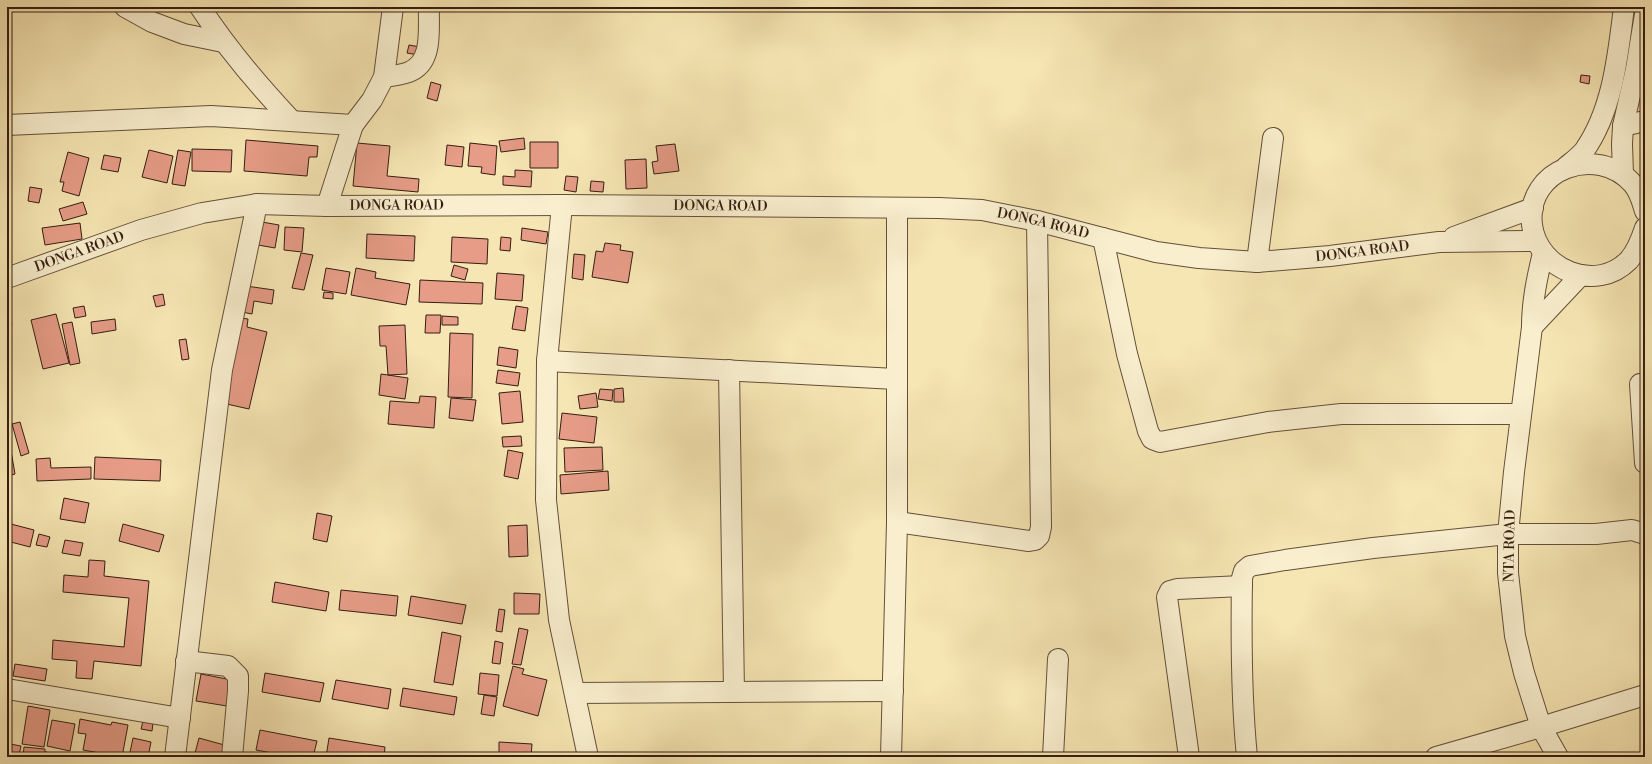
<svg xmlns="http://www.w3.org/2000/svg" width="1652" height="764" font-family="'Libre Bodoni',serif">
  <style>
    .building { fill: #e69c87; stroke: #351d12 }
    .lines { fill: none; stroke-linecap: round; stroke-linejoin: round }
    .minor-casing { stroke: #654f3a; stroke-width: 22 }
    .minor { stroke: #f9efce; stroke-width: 20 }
    .labels { text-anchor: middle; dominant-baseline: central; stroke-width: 3.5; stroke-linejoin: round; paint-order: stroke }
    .street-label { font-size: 14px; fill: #351d12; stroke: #f9efce }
  </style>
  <rect width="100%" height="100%" fill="#f6e6b3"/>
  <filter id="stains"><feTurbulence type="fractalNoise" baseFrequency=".005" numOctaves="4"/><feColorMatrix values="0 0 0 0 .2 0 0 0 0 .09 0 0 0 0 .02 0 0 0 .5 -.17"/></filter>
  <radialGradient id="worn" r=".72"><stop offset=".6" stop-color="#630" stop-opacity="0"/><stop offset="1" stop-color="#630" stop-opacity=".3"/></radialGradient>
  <path class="building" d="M409,45L420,47L418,55L407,53Z
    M1581,75L1590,76L1589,84L1580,82Z
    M431,82L441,85L437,101L427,98Z
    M524,138L525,149L501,152L499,141Z
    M246,140L318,146L317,157H309L307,176L244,171Z
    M530,142H558V168H530Z
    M357,143L390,146L387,176L419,179L418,192L353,186Z
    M470,143L497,146L495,175L481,173L482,167L468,166Z
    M675,144L679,171L654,174L652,162L658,161L656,146Z
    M447,145L464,147L462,167L445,165Z
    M192,149L232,150L231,172L192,171Z
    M149,150L173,156L167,183L142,177Z
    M178,150L191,152L185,186L172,184Z
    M68,152L89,158L79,196L62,191L64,182H60Z
    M104,155L121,158L118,172L101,169Z
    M646,159L647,188L626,189L625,160Z
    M515,170L532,171L531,187L503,185V176L515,177Z
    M566,176L578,177L576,192L564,190Z
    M591,181L604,182L603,192L590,191Z
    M30,187L42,189L39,203L28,201Z
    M83,202L87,214L63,221L59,209Z
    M262,222L279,225L275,248L258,245Z
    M80,223L82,239L45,245L42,228Z
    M285,227L304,228L302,252L284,250Z
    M522,228L548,232L546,244L521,240Z
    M367,234L415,236L414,261L366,258Z
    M452,237L488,239L487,264L451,262Z
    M501,237L511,238L510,251L500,250Z
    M605,243L621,245L620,250L633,252L628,283L592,277L596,251L603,252Z
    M301,253L313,255L304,290L292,288Z
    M574,254L585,255L583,280L572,278Z
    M454,265L468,269L465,280L451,276Z
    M326,268L350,272L346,294L322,290Z
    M356,268L376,272L375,278L410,284L406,305L351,295Z
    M497,273L524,275L522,301L495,299Z
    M420,280L483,283L482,304L419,302Z
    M246,286L274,290L272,304L254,301L252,314L242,312Z
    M324,292L333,293V299L323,298Z
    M163,294L165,305L156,307L153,296Z
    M84,306L86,316L75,318L73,308Z
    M516,306L528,308L525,331L512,329Z
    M7,310L12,325L7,326Z
    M56,314L69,363L43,369L31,320Z
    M426,315H441L440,333H425Z
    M442,316L458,317V325H442Z
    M241,318L248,319L247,327L267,332L249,409L222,403Z
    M115,319L116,330L92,334L91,322Z
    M72,322L80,363L70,365L62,324Z
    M405,325L407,374L388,375L386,346H380L379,326Z
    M450,333L473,334L472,398L448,397Z
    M186,339L189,359L182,360L179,340Z
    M499,347L518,350L516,368L497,365Z
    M498,370L520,373L518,386L496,383Z
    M381,374L408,378L405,399L379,395Z
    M623,388L624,402H614V389Z
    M600,389L613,390L612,401L598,399Z
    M520,391L523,422L502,424L499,393Z
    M596,393L598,407L580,409L578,396Z
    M420,396L436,397L434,428L388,424L390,401L419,403Z
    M451,398L476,400L473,421L449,418Z
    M562,413L597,417L594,443L559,439Z
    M20,422L29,453L21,456L12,424Z
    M521,436L522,446L503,447L502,437Z
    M7,439H9L15,474L7,476Z
    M602,447L603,470L565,472L564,448Z
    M508,450L523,453L518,479L504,476Z
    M95,457L161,460L160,481L94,479Z
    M50,458L51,468L91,467V479L37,481L36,459Z
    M608,471L609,490L561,494L560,475Z
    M64,498L89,503L85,523L60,519Z
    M317,513L332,516L327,542L313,539Z
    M7,523L34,530L30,547L7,541Z
    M123,524L164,535L159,552L119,541Z
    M527,525L528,556L509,557L508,526Z
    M39,534L50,537L47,547L36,545Z
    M65,540L83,543L80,556L62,553Z
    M89,560L105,561L104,576L149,581L141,666L94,661L92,679L76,678L77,661L52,659L53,640L124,647L129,598L63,592L64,575L88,577Z
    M275,582L329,592L326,611L272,602Z
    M341,590L398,596L396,616L339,610Z
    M514,593L540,594L539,614H514Z
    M411,596L466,605L462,624L408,615Z
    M499,609L505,610L502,632L496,631Z
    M519,628L528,630L521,665L512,664Z
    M442,632L461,636L453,685L434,682Z
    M495,641L503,643L500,664L492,663Z
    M15,664L47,669L45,681L13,676Z
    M513,666L524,669L522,674L547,680L538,716L503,706Z
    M265,673L324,683L320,702L262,692Z
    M480,673L499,675L497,696L478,694Z
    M201,674L232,680L227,706L196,701Z
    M336,680L391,689L388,709L332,699Z
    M403,688L457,697L454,715L400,706Z
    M484,695L497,697L494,716L481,714Z
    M28,706L50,710L44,747L22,744Z
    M80,719L111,725L112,722L128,725L122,757L83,750L86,734L78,733Z
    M52,720L75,724L70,751L47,746Z
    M143,721L153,723L152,731L141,729Z
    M260,730L317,741L313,757H293L256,750Z
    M133,738L151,742L148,757H129Z
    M199,738L228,746L225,757H194Z
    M329,738L385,747L384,757H326Z
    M499,742L532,744L531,757H499Z
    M10,744L21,746L19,755L9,753Z
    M24,747L45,749V752L86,757H23Z
    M397,754L416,757H397Z"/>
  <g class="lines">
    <g class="minor-casing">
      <g id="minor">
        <path d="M125,7L152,22L184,34L223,42"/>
        <path d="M200,7C228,50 257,84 292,121"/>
        <path d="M384,77C392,76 401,75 409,72C434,62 428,29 429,7"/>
        <path d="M7,125L211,116L353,125"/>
        <path d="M1623,126L1645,121"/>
        <path d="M1566,167C1572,162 1579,157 1584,151C1613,110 1618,55 1624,7"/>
        <path d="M1623,174L1622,144L1623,126L1636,69L1645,14"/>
        <path d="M562,205L547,361L546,500L559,620L588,757"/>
        <path d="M327,206L353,125L372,100L384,77L393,7"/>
        <path d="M1645,211C1642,202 1640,192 1633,184C1597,143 1525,169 1532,225C1538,270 1596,294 1629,260C1637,251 1641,240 1645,228"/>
        <path d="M1454,237L1533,208"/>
        <path d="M1103,238L1127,354L1148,431L1152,439L1160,442L1268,422L1341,414H1520"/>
        <path d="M1543,253C1537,278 1532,301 1532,327L1514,472L1508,534V573L1515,636L1524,673L1541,727L1558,757"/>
        <path d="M1257,262L1273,138"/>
        <path id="s1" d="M7,278L141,230L202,213L257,204L327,206L562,205L939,208L982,210L1037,221L1156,252L1199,258L1257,262L1330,256L1439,242L1536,241"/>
        <path d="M1532,327L1581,275"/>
        <path d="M547,361L896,379"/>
        <path d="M729,370L734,692"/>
        <path d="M1640,384L1645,463"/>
        <path d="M897,522L1029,541L1035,540L1039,536L1041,527L1037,221"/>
        <path d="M186,661L228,666L238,676V691L232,757"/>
        <path d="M7,689L180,718"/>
        <path d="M575,693L893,691"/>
        <path d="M175,757L222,370L257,204"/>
        <path d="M891,757L897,522V208"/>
        <path d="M1053,757L1058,659"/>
        <path d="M1189,757L1167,597L1170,591L1177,589L1242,586"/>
        <path d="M1247,757C1241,698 1241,638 1242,578L1244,571L1250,566L1285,560L1373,548L1508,534H1596L1632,530L1645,534"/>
        <path d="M1436,757L1541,727L1645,695"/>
      </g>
    </g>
    <use href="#minor" class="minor"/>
  </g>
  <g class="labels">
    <g class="street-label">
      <text stroke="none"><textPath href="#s1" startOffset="401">DONGA ROAD</textPath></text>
      <text stroke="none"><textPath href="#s1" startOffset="725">DONGA ROAD</textPath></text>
      <text stroke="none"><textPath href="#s1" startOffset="1049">DONGA ROAD</textPath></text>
      <text stroke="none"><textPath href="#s1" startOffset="1373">DONGA ROAD</textPath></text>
      <text stroke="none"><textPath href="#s1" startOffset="77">DONGA ROAD</textPath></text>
      <text transform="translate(1510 546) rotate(-89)">NTA ROAD</text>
    </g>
  </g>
  <rect width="1652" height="764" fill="none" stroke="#f6e6b3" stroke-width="24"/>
  <rect x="8" y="8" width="1636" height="748" fill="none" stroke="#351d12" stroke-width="2"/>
  <rect x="12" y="12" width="1628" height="740" fill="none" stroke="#351d12"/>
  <rect width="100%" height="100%" filter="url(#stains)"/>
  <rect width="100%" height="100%" fill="url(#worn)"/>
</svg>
